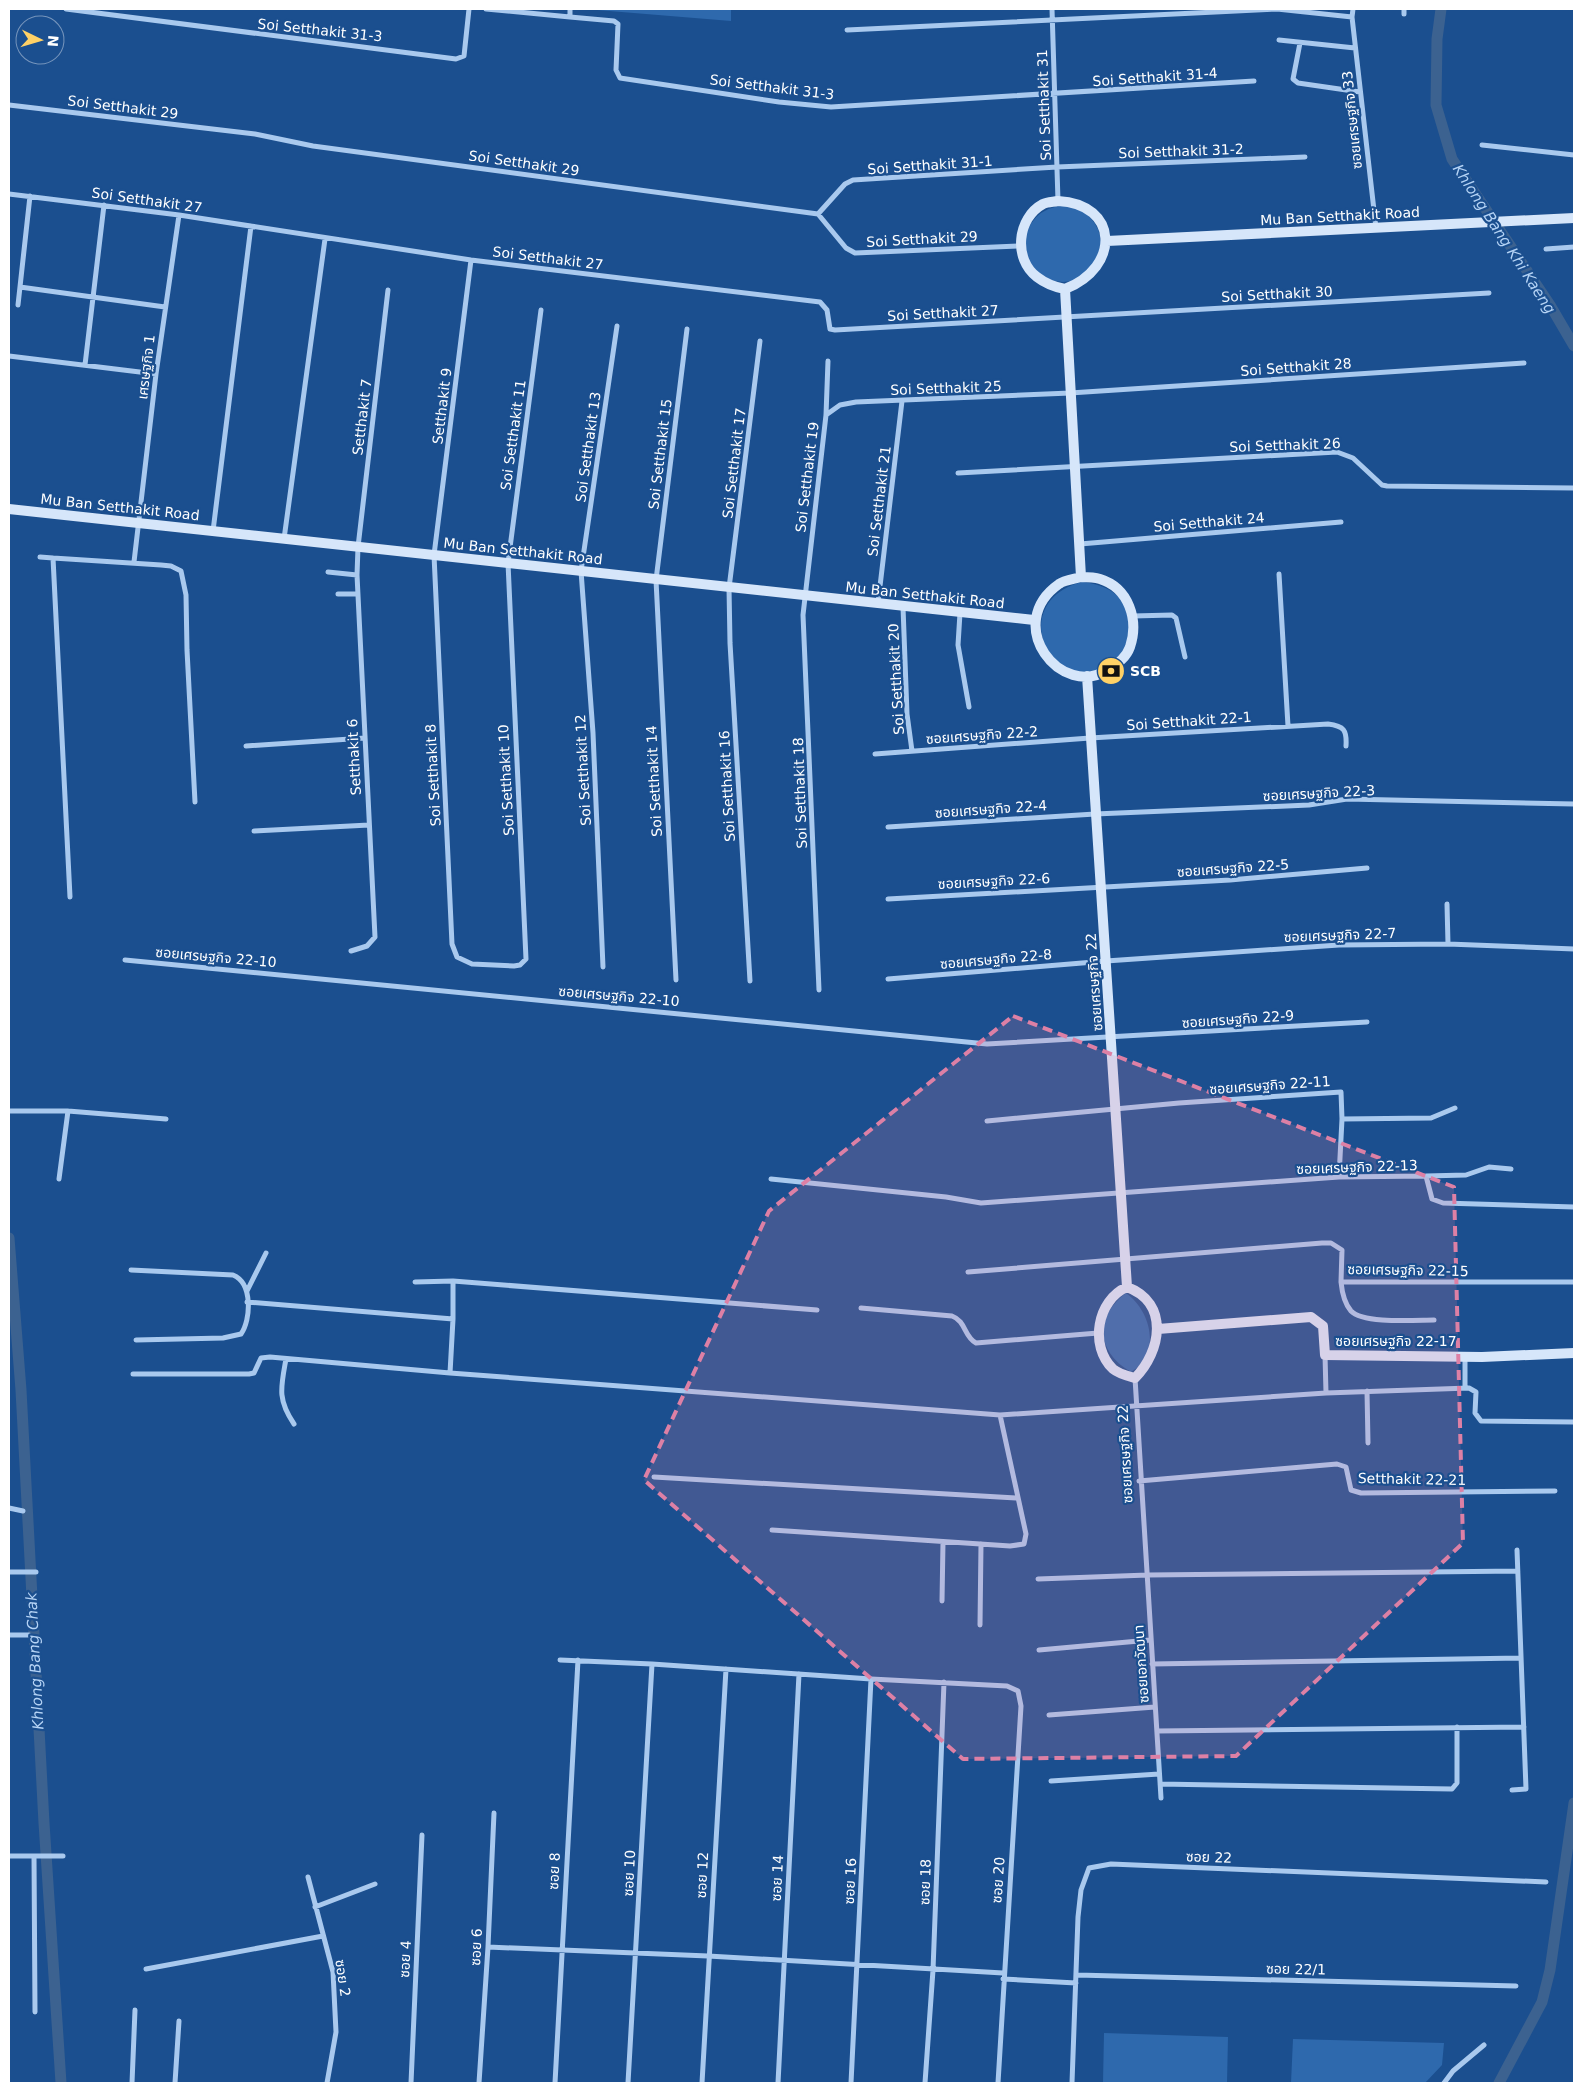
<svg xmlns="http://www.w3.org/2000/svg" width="1583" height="2092" font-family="'DejaVu Sans','Noto Sans Thai',sans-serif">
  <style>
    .green { fill: #2e69ad }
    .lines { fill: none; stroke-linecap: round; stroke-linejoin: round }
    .canal { stroke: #3c6290; stroke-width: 11 }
    .street { stroke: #a9c9ee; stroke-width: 5 }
    .secondary { stroke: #d6e6fa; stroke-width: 10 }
    .marked { fill: #dd80a5; fill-opacity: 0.2; stroke: #dd80a5; stroke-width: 4; stroke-dasharray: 10 6; stroke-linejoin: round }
    .labels { text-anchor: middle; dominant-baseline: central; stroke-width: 4.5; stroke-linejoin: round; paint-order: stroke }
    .street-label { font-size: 14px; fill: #fff; stroke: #1b4f8f }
    .poi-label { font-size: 14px; font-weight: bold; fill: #fff; stroke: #1b4f8f; text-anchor: start }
    .water-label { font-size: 15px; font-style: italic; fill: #b5d3f5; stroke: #1b4f8f }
  </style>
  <rect width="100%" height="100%" fill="#1b4f8f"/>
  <path class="green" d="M585,9H731V21Z
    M1025 244a38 38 0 1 1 76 0a38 38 0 1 1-76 0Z
    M1082,582C1105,584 1129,596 1130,623C1131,632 1126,644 1124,654C1116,659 1107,668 1098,670C1043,687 1011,600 1082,582Z
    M1126,1293C1151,1311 1162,1353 1131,1372C1096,1352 1094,1317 1126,1293Z
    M1104,2033L1228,2037L1227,2083H1103Z
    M1293,2039L1444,2043L1442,2065L1425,2083H1291Z"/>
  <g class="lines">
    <path class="canal" d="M1441,9L1437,39L1436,105L1452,159L1550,305L1574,346
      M9,1238L21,1390L44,1823L61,2083
      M1499,2083L1542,2002L1550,1970L1574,1803"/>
    <path class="street" d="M66,9L456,59L464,56L469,9
      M486,9L570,17
      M570,9V17L614,21L618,24L616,70L620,78L779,102L831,107L1254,81
      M1052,9L1058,201
      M1353,9L1352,17L1376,228
      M1404,9V14
      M847,30L1277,9L1352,17
      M1279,40L1355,48
      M1300,43L1293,79L1298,83L1360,92
      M9,105L255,134L313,146L818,214L846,248L855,253L1020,246
      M1482,145L1574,155
      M9,194L179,215L471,260L820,302L827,310L830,329L835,330L1489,293
      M818,214L845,184L853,180L1057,167L1305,157
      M1546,249L1574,247
      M471,260L434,555L452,944L457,957L472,964L514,966L520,965L526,959L508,563L541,310
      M20,287L165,307
      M18,305L30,196
      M9,356L156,374
      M85,365L104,205
      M826,415L840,405L856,402L1070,393L1524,363
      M958,473L1337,452L1353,458L1382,485L1387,486L1574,488
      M213,531L251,226
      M284,539L325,239
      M1080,544L1341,522
      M40,557L53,558L70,897
      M53,558L161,565L171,566L181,571L186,595L187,650L195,802
      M134,562L156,374L179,215
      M328,572L357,575
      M1279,574L1288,726
      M338,594H357
      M878,603L902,401
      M903,607L907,714L912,751
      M960,613L958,645L969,707
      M1133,616L1172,615L1176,618L1185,657
      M246,746L365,738
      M875,754L1090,738L1328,724C1344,726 1347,730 1346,746
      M888,827L1095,814L1309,805L1347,799L1574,804
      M254,831L369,825
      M888,899L1230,880L1367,868
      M1447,904L1448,944
      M351,951L367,946L375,937L357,575L358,547L388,290
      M125,960L987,1044L1367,1022
      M603,967L593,733L581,571L617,326
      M888,979L1106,961L1339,945L1448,944L1574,949
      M676,980L656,580L687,329
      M750,981L730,643L729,588L760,341
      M819,990L803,615L826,415L828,361
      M9,1111H68L166,1119
      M1342,1119L1431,1118L1455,1108
      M987,1121L1179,1103L1341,1092L1342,1119L1339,1177
      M1426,1176L1466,1175L1489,1167L1511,1169
      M59,1179L68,1111
      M771,1179L946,1197L981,1203L1339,1177L1426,1176L1432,1199L1443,1203L1574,1207
      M131,1270L233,1275C253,1283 251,1320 241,1334L223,1338L136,1340
      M968,1272L1322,1243H1331L1342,1250L1341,1282H1574
      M415,1282L453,1281
      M1341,1282C1342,1292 1344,1303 1351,1311C1363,1324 1416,1320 1434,1320
      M247,1291L266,1253
      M247,1302L453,1319L450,1373
      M861,1308L952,1316C966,1321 964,1337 976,1343L1098,1333
      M453,1319V1281L817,1310
      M1325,1355L1326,1393
      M1465,1356V1388
      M286,1359C281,1387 277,1399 294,1424
      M133,1374H249L254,1373L261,1358L270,1357L450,1373L1000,1415L1326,1393L1469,1388L1476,1392L1475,1413L1481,1421L1574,1422
      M1135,1378L1161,1798
      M1367,1391L1368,1443
      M654,1477L1016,1498
      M1139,1481L1337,1464L1346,1467L1351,1490L1361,1493L1555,1491
      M9,1508L23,1511
      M772,1530L1010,1546L1024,1544L1026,1534L1000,1415
      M9,1572H36
      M1038,1579L1148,1575L1518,1571
      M942,1601L943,1542
      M980,1625L981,1544
      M9,1635H29
      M1039,1650L1150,1640
      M560,1660L652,1664L871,1679L1007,1686L1018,1691L1021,1706L998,2083
      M1152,1664L1521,1658
      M1049,1715L1155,1707
      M1157,1731L1524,1727
      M1051,1781L1159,1774
      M1160,1784L1452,1789L1457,1783V1727
      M1512,1790L1526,1789L1517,1550
      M9,1856H63
      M34,1856L35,2012
      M308,1877L333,1972L336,2032L327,2083
      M315,1907L375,1884
      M488,1947L708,1956L1003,1973
      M146,1969L323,1936
      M1077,1975L1516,1986
      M1003,1979L1076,1983
      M132,2083L135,2010
      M175,2083L179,2021
      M411,2083L422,1835
      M479,2083L488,1947L494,1813
      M555,2083L578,1660
      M628,2083L652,1664
      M702,2083L726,1669
      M778,2083L799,1674
      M851,2083L871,1679
      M925,2083L933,1970L944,1682
      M1072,2083L1078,1917L1081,1890L1089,1868L1111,1864L1546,1882
      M1444,2083L1453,2071L1484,2045"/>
    <path class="secondary" d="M1058,201C1119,204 1121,267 1065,289C1054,287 1046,284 1037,277C1013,259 1017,218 1043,204C1047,202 1053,202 1058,201Z
      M1107,241L1574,218
      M1065,289L1081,577
      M9,509L1034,620
      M1081,577C1087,577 1094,577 1100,579C1129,588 1139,620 1130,647C1126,658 1118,663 1109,669C1061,701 1002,624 1059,584C1064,580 1074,579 1081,577Z
      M1087,676L1127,1287
      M1127,1287C1170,1303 1161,1352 1135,1378C1128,1376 1119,1374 1113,1369C1089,1346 1097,1300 1127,1287Z
      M1158,1329L1311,1317L1323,1326L1325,1355L1482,1357L1574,1353"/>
  </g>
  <path class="marked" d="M1013,1016L1454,1187L1463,1543L1236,1756L963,1759L644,1480L769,1211Z"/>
  <defs>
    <g id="bank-disc" transform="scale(1.4375)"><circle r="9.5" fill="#ffd166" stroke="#1b4f8f"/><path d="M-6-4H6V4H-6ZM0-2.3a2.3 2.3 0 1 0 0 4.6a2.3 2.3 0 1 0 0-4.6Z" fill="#111"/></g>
  </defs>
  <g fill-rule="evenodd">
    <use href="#bank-disc" x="1111" y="671"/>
  </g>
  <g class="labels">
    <g class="street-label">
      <text transform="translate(320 30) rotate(6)">Soi Setthakit 31-3</text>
      <text transform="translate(1155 77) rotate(-4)">Soi Setthakit 31-4</text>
      <text transform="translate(772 87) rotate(7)">Soi Setthakit 31-3</text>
      <text transform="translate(1044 105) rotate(-92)">Soi Setthakit 31</text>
      <text transform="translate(123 107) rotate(7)">Soi Setthakit 29</text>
      <text transform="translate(1352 120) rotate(-96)">ซอยเศรษฐกิจ 33</text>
      <text transform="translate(1181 151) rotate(-2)">Soi Setthakit 31-2</text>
      <text transform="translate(524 163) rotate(8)">Soi Setthakit 29</text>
      <text transform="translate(930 165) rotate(-4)">Soi Setthakit 31-1</text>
      <text transform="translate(147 200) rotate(8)">Soi Setthakit 27</text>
      <text transform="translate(1340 216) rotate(-3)">Mu Ban Setthakit Road</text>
      <text transform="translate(922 239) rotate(-3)">Soi Setthakit 29</text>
      <text transform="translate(548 258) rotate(7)">Soi Setthakit 27</text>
      <text transform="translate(1277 294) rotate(-3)">Soi Setthakit 30</text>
      <text transform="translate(943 313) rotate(-3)">Soi Setthakit 27</text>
      <text transform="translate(146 367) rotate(-83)">เศรษฐกิจ 1</text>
      <text transform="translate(1296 367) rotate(-4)">Soi Setthakit 28</text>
      <text transform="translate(946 388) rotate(-2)">Soi Setthakit 25</text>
      <text transform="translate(442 406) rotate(-83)">Setthakit 9</text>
      <text transform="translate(362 417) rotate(-83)">Setthakit 7</text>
      <text transform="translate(513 435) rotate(-82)">Soi Setthakit 11</text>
      <text transform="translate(1285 445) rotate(-2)">Soi Setthakit 26</text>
      <text transform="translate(588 447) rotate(-82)">Soi Setthakit 13</text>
      <text transform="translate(660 454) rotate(-83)">Soi Setthakit 15</text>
      <text transform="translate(734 463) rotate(-83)">Soi Setthakit 17</text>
      <text transform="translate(807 477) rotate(-83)">Soi Setthakit 19</text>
      <text transform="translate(879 501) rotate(-83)">Soi Setthakit 21</text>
      <text transform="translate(120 507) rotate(6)">Mu Ban Setthakit Road</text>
      <text transform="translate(1209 522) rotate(-5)">Soi Setthakit 24</text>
      <text transform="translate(523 551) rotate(6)">Mu Ban Setthakit Road</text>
      <text transform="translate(925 595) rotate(6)">Mu Ban Setthakit Road</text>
      <text transform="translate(896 679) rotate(-93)">Soi Setthakit 20</text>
      <text transform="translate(1189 721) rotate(-4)">Soi Setthakit 22-1</text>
      <text transform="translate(982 735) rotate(-4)">ซอยเศรษฐกิจ 22-2</text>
      <text transform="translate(354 757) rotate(-93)">Setthakit 6</text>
      <text transform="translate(583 770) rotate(-93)">Soi Setthakit 12</text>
      <text transform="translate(433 775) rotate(-93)">Soi Setthakit 8</text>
      <text transform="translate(506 780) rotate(-93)">Soi Setthakit 10</text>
      <text transform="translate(654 781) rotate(-93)">Soi Setthakit 14</text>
      <text transform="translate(727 786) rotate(-93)">Soi Setthakit 16</text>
      <text transform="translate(800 793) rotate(-92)">Soi Setthakit 18</text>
      <text transform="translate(1319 793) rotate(-3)">ซอยเศรษฐกิจ 22-3</text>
      <text transform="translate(991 809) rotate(-4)">ซอยเศรษฐกิจ 22-4</text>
      <text transform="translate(1233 868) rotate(-4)">ซอยเศรษฐกิจ 22-5</text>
      <text transform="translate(994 881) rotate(-3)">ซอยเศรษฐกิจ 22-6</text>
      <text transform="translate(1340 935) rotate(-2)">ซอยเศรษฐกิจ 22-7</text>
      <text transform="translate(216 957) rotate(5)">ซอยเศรษฐกิจ 22-10</text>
      <text transform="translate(996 959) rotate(-5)">ซอยเศรษฐกิจ 22-8</text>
      <text transform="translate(1094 982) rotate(-94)">ซอยเศรษฐกิจ 22</text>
      <text transform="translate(619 996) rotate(5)">ซอยเศรษฐกิจ 22-10</text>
      <text transform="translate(1238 1019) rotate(-4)">ซอยเศรษฐกิจ 22-9</text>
      <text transform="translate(1270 1085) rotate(-4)">ซอยเศรษฐกิจ 22-11</text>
      <text transform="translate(1357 1167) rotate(-2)">ซอยเศรษฐกิจ 22-13</text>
      <text transform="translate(1408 1270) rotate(1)">ซอยเศรษฐกิจ 22-15</text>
      <text x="1396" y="1341">ซอยเศรษฐกิจ 22-17</text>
      <text transform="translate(1125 1454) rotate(-93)">ซอยเศรษฐกิจ 22</text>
      <text transform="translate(1412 1479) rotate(1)">Setthakit 22-21</text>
      <text transform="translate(1141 1664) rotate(-94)">ซอยเอกวัฒนา</text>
      <text transform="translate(1209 1857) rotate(2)">ซอย 22</text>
      <text transform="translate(554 1871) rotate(-87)">ซอย 8</text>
      <text transform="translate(629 1873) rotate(-87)">ซอย 10</text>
      <text transform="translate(702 1875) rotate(-87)">ซอย 12</text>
      <text transform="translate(777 1878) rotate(-87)">ซอย 14</text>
      <text transform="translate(998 1880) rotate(-86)">ซอย 20</text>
      <text transform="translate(850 1881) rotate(-87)">ซอย 16</text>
      <text transform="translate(925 1882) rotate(-88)">ซอย 18</text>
      <text transform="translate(476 1947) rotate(-87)">ซอย 6</text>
      <text transform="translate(405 1959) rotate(-87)">ซอย 4</text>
      <text transform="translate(1296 1969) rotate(1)">ซอย 22/1</text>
      <text transform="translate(343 1978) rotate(81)">ซอย 2</text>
    </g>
    <g class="poi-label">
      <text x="1130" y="671">SCB</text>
    </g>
    <g class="water-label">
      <text transform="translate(1504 239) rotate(57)">Khlong Bang Khi Kaeng</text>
      <text transform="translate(35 1661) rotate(-93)">Khlong Bang Chak</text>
    </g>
  </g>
  <rect width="1583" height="2092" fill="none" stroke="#ffffff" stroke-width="20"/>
  <g transform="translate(40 40) rotate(95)"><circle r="24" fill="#1b4f8f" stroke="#7695bc"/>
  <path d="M0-4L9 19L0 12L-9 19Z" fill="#ffd166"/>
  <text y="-8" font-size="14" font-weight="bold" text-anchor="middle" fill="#ffffff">N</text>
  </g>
</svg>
